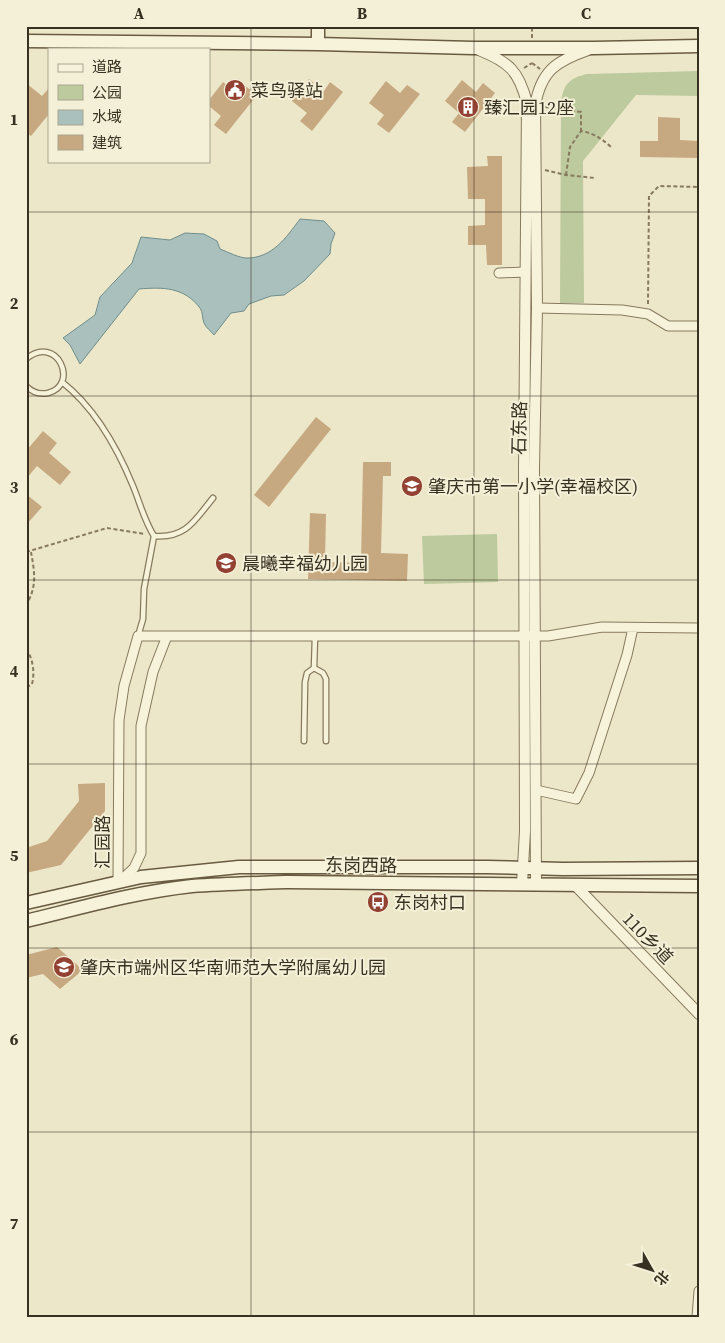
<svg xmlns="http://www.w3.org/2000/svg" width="725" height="1343" font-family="'Source Serif 4','Noto Sans SC',serif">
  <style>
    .green { fill: #bdca9d }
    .water { fill: #a9c0bd; stroke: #708e8c }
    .building { fill: #c7a981 }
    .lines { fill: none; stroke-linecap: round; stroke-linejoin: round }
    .service-casing { stroke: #877a5e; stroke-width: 7 }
    .minor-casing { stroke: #877a5e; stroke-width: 11 }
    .tertiary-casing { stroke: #877a5e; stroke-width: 12 }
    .secondary-casing { stroke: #695b41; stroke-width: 15 }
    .path { stroke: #877a5e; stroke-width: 2; stroke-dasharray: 4 2.5; stroke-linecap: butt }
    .service { stroke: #f7f3db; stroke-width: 4.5 }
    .minor { stroke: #f7f3db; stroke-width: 9 }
    .tertiary { stroke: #f7f3db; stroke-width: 10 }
    .secondary { stroke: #f7f3db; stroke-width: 12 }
    .grid { fill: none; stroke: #383021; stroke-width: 1; stroke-opacity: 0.55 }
    .labels { text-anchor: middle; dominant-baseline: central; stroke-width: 4; stroke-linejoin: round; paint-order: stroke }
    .poi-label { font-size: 18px; fill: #383021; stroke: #f4f0d8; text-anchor: start }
    .street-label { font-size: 18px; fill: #383021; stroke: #f4f0d8 }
    .neatline { fill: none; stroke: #383021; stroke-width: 2 }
    .grid-label { font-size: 16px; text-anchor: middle; font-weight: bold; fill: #383021 }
  </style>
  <rect width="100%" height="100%" fill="#ece7c9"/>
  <path class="green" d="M699,71V96L636,95L583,161L584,303H560L561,103C563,85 569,78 587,74Z
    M497,534L498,582L424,584L422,536Z"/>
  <path class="water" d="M300,219L324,221L335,233L331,244L330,254L304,281L284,295L271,296L249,304L244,311L231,313L214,335C211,331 206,328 204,323C202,318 203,312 200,308C184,287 163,287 139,289L80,364L70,345L63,338L95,315L100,297L132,263L141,237L170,240L185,233L204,234L217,241L220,249C228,252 239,258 247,258C272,258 286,238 300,219Z"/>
  <path class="building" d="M309,79L324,91L330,82L343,92L312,131L300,121L307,113L292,101Z
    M462,80L476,92L483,83L495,93L465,132L452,122L459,113L445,101Z
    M386,81L400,93L407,85L420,94L389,133L377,124L384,115L369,103Z
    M223,82L238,94L244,85L257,95L226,134L214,125L221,116L209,106V100Z
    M26,83L42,96L49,88V114L31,136L26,133Z
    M658,117L680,118V140L699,141V158L640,157V141H658Z
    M487,156H502V265H487L486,245H468V226L485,225V199H468L467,167L488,166Z
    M316,417L331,429L269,507L254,495Z
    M43,431L57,443L49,453L71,472L60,485L37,466L26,479V451Z
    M363,462H391V476H383L381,553L408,554L407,581L308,579L310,513L326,514L325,562L361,563Z
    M26,494L42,507L26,525Z
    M105,783V811L61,865L26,873V848L47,841L79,801L78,784Z
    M57,947L83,970L60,989L43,974L26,978V955Z"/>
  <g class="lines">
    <g class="service-casing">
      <path id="service" d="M26,359C57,333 80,385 48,393C39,395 32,392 26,386
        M62,382C95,408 117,447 133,486C140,503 144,520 154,536C186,539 195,520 213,498
        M138,636L143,619L144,589L154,536
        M314,668L315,637
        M304,741L305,682L307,673L314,668L323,673L326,679V741"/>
    </g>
    <g class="minor-casing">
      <path id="minor" d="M499,273L525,272
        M537,308L622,310L648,314L668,326H699
        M536,790L576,799L589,773L627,655L633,628
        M118,882L119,720L124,686L138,636H548L602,627L699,628
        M119,882L134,868L141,853V726L153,672L167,636
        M697,1317L699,1291"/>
    </g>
    <g class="tertiary-casing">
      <path id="tertiary" d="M479,50C509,62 519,71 527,103L524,469L525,831L522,884
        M536,884L534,469L537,308L535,106C541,71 556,61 588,50
        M575,885L699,1014"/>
    </g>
    <g class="secondary-casing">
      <path id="secondary" d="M318,26V44
        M26,41L318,44L473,48H594L699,46
        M26,903L141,877L239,867H487L563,869L699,868
        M26,921C80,908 136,892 192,886C223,884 256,883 288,882L699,886"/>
    </g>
    <path class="path" d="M532,38V26
      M532,63L540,69
      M524,68L532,63
      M545,107L581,112V131
      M545,170L566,175L595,178
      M566,175L570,147L581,131C593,133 601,138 611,147
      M648,304L649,196L659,186L699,187
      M26,552L107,528L145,534
      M26,606C37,586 35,574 31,552
      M26,649C33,658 35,673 32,684L26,688"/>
    <use href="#service" class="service"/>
    <use href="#minor" class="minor"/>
    <use href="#tertiary" class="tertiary"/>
    <use href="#secondary" class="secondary"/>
  </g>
  <path class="grid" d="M251,26V1317M474,26V1317M26,212H699M26,396H699M26,580H699M26,764H699M26,948H699M26,1132H699"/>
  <defs>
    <g id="civic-disc" transform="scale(1.125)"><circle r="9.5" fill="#924132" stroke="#f4f0d8"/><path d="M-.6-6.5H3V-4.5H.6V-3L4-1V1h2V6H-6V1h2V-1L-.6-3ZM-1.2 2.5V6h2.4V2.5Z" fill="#fff"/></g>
    <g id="building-disc" transform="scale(1.125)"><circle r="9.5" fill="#924132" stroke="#f4f0d8"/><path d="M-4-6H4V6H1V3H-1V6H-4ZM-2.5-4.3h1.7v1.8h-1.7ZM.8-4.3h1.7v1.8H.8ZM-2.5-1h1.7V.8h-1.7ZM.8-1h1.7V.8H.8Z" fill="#fff"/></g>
    <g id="school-disc" transform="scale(1.125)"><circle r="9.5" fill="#924132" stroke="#f4f0d8"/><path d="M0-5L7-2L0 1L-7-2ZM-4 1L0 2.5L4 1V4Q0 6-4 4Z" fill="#fff"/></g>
    <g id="bus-disc" transform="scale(1.125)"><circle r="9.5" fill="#924132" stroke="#f4f0d8"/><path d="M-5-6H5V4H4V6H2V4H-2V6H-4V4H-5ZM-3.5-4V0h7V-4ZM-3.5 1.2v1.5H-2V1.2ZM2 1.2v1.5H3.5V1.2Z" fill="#fff"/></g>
  </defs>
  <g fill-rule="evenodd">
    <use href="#civic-disc" x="235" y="90"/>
    <use href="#building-disc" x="468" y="107"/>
    <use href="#school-disc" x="412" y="486"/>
    <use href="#school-disc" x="226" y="563"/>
    <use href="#bus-disc" x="378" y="902"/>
    <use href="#school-disc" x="64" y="967"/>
  </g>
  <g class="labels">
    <g class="poi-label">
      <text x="251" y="90">菜鸟驿站</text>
      <text x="484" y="107">臻汇园12座</text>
      <text x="428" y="486">肇庆市第一小学(幸福校区)</text>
      <text x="242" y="563">晨曦幸福幼儿园</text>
      <text x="394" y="902">东岗村口</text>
      <text x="80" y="967">肇庆市端州区华南师范大学附属幼儿园</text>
    </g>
    <g class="street-label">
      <text transform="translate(519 428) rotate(-89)">石东路</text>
      <text transform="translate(102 842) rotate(-90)">汇园路</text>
      <text transform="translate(361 865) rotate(1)">东岗西路</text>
      <text transform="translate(648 938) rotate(46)">110乡道</text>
    </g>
  </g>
  <rect width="725" height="1343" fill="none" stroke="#f4f0d8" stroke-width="55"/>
  <rect x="48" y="48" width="162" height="115" fill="#f4f0d8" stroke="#a9a38f"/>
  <rect x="58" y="64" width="25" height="8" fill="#f7f3db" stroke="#a9a38f"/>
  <text x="92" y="72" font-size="15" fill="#383021">道路</text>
  <rect x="58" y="85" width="25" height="15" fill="#bdca9d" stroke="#a9a38f"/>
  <text x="92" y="98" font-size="15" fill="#383021">公园</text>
  <rect x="58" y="110" width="25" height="15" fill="#a9c0bd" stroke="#a9a38f"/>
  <text x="92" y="122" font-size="15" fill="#383021">水域</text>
  <rect x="58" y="135" width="25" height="15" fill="#c7a981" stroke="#a9a38f"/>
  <text x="92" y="148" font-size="15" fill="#383021">建筑</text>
  <g transform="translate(652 1270) rotate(129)" stroke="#f4f0d8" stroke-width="4" paint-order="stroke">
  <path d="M0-4L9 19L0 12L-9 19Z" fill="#383021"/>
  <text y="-8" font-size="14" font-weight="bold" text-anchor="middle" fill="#383021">北</text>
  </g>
  <rect x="28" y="28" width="670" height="1288" class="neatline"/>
  <g class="grid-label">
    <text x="139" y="19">A</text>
    <text x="362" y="19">B</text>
    <text x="586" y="19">C</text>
    <text x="14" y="125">1</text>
    <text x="14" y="309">2</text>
    <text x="14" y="493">3</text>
    <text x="14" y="677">4</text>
    <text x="14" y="861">5</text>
    <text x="14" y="1045">6</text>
    <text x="14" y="1229">7</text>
  </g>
</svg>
